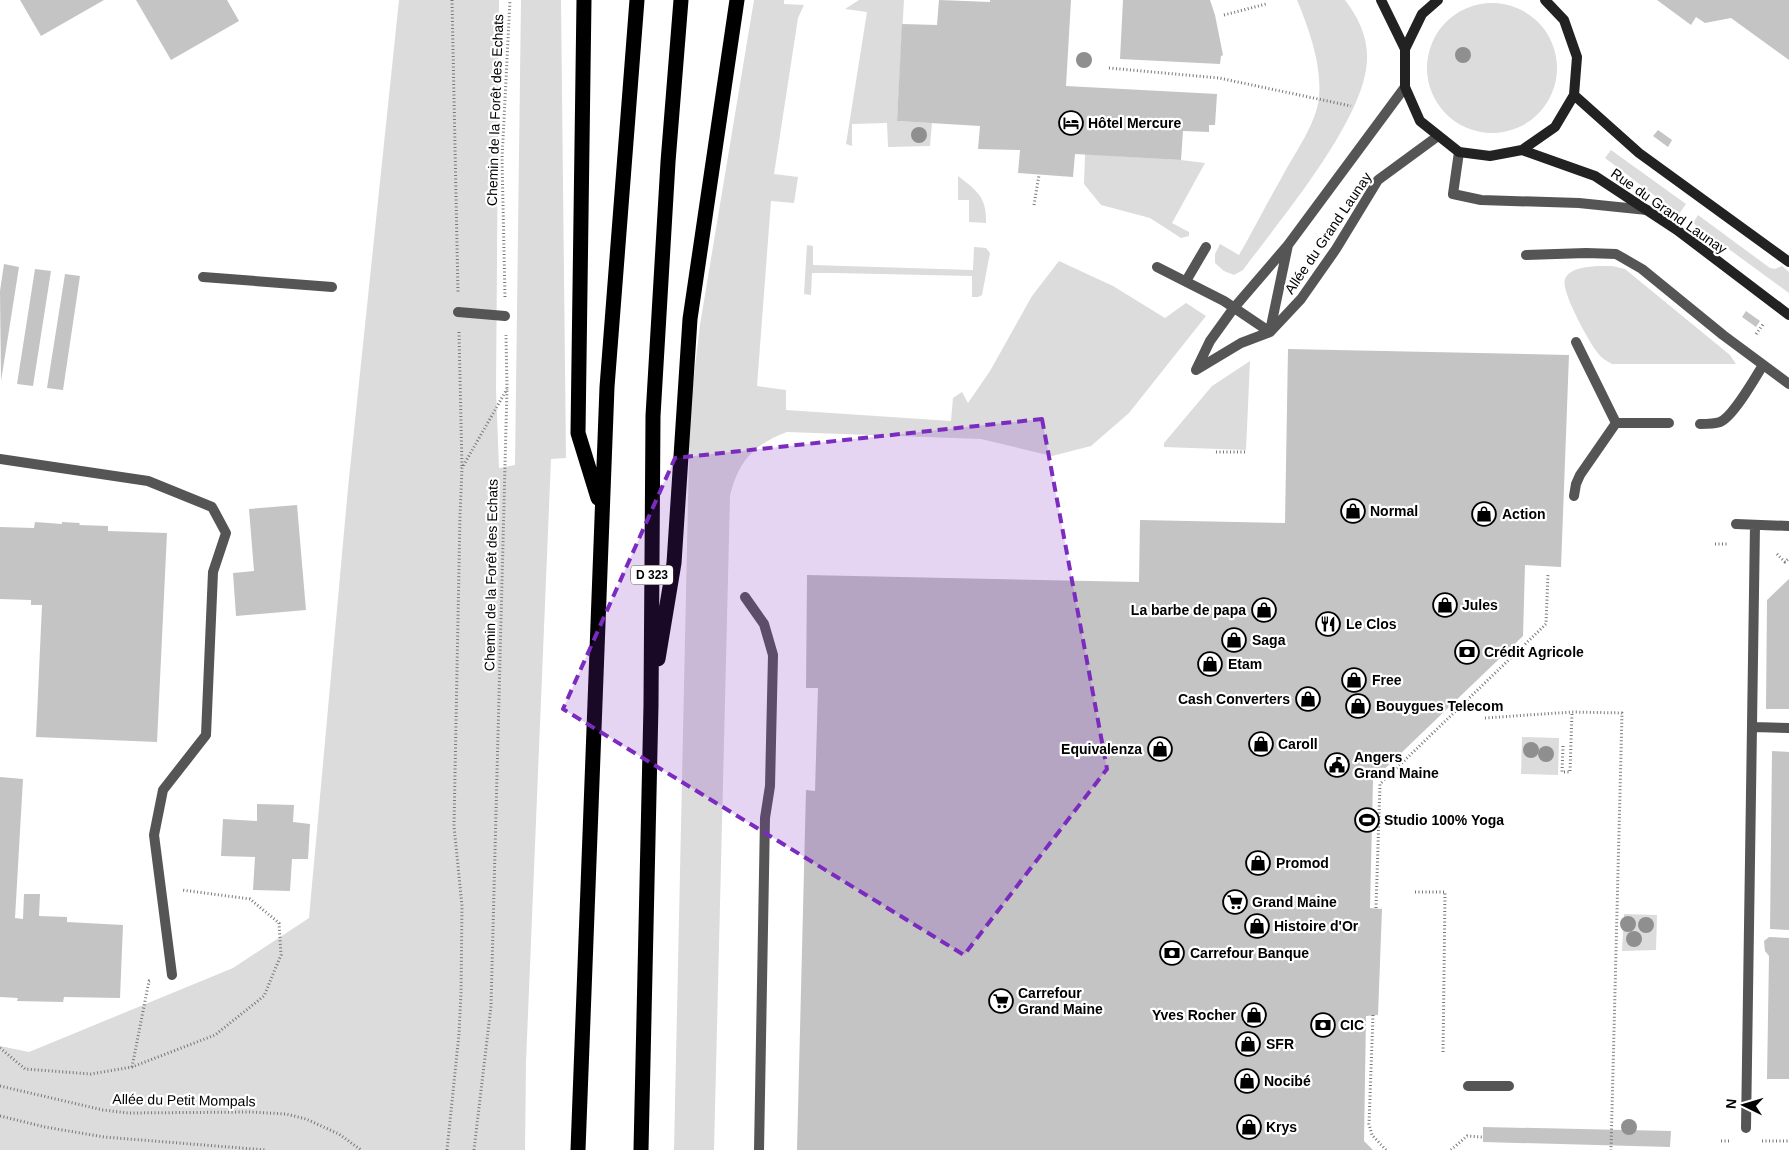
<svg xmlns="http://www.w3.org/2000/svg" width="1789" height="1150" font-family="Arial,sans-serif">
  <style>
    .green { fill: #dcdcdc }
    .building { fill: #c4c4c4 }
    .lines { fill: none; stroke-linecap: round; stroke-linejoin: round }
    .path { stroke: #777; stroke-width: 3; stroke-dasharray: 1 2.5; stroke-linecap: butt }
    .lane { stroke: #555; stroke-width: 10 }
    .street { stroke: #555; stroke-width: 10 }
    .secondary { stroke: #222; stroke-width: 10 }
    .highway { stroke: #000; stroke-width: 15 }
    .tree { fill: #8f8f8f }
    .marked { fill: #7b2cbf; fill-opacity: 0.2; stroke: #7b2cbf; stroke-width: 4; stroke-dasharray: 10 6; stroke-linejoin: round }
    .labels { text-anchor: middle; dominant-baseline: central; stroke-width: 4.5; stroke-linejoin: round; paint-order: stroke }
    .shield { fill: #fff; stroke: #4c4c4c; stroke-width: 1 }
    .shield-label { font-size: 12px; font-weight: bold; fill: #000 }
    .street-label { font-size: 14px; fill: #000; stroke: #fff }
    .poi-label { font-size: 14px; font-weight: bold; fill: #000; stroke: #fff; text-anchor: start }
  </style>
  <rect width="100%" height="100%" fill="#fff"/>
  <path class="green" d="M399,0H499L496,390L499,468L515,465L521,0H561L566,458L551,459L526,1062L525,1150H0V1046L29,1052L233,968L309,918L348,488Z
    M754,0H784V4L804,5L798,18L774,174L798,177L794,203L771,201L757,386L786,390V410L951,421L953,398L962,392L968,403L990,371L1032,296L1059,261L1113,286L1165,318L1186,303L1206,316L1129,413L1091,446L1052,456L981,439L787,432C754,444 738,462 730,496L714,1150H674L690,409L700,325Z
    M859,0H904L897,121L932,123L930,146L888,147L887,123L852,124V146L846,144L867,12L845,9Z
    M1297,0H1345C1358,17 1368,37 1367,59C1366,119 1279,221 1243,270L1234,275L1224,271L1215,263V254L1220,244L1239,255C1254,229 1267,203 1282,177C1295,152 1316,125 1319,97C1322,65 1309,29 1297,0Z
    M1427 68a65 65 0 1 1 130 0a65 65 0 1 1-130 0Z
    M1611,150L1686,204L1679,214L1605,158Z
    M1085,154L1181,160L1205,163L1172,223L1189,232V236L1181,238L1150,218L1101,205L1084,184Z
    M958,176C977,191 987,197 986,223L969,222V200H958Z
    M1698,215L1770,268L1775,269L1782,266L1789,272V293L1693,223Z
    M807,245L813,246V265L973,270L974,247L986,248L990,253L982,295L978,297H972V276L835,273H812L811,295L804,294Z
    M1596,266H1612L1625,269L1730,355L1736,364H1612C1607,361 1601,358 1597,352C1589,342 1560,290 1565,279C1570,268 1586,267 1596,266Z
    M1250,361L1246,450L1164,447V443L1212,386Z
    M1522,737L1559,738L1558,775L1521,774Z
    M1624,914L1657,915L1656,950L1622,951Z"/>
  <path class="building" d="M20,0H104L41,36Z
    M136,0H227L239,21L171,60Z
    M939,0L990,2V0H1071L1066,86L1217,94L1215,125H1209V132L1183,131L1181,160L1075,154L1073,177L1018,173L1020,150L978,149L980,126L897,121L902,24L937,25Z
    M1123,0H1210L1215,15L1223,55L1221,56L1220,64L1120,59Z
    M1657,0H1789V60L1731,18L1705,23L1696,17L1691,25Z
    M1658,130L1672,140L1668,147L1653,136Z
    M4,264L19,267L1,381L0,291Z
    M35,269L51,271L33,386L17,384Z
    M65,274L80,276L63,390L47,388Z
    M1746,311L1760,321L1756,327L1742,317Z
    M1288,349L1569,355L1561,567L1525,565L1523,636L1373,780L1370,908L1382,909L1378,1015L1366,1016L1364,1141L1373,1150H797L806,790L815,791L818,688H806L807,575L1139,582L1140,520L1285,523Z
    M297,505L306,610L236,616L233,573L254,571L249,509Z
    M35,522L62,524V522L80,523L79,525L108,526V531L167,533L157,742L36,737L42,605H31V600L0,599V527L34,528Z
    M1789,579V709H1766L1767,600Z
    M1772,751L1789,752V930L1770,929Z
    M0,777L23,779L15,918L23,919L24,894H40L39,916L67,917V922L123,925L120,998L64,997L63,1002L17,1001L18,998L0,997Z
    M257,804L294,805L293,822L310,824L308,859H292L290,891L253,890L255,857L221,856L223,819L257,821Z
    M1769,937L1789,938V1079H1767L1769,956L1765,951L1764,941Z
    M1483,1127L1671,1131L1670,1147L1483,1142Z"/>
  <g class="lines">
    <path class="path" d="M452,0L458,293
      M1224,15L1266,4
      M1109,68L1219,78L1351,106
      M1034,205L1039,175
      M505,297L502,159L510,0
      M459,332L462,468
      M1756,334L1764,323
      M1216,452H1246
      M1715,544H1729
      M1777,554L1785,562L1789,558
      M1485,718L1572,712L1622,713L1611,1150
      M1563,746L1562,772H1570L1572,712
      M1415,892H1445L1443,1054
      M1376,908L1380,784L1546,624L1548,574
      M1373,1015L1369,1124L1372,1135L1386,1150
      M0,1048L25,1069L91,1074L132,1067L215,1035L264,996L281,955L279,923L250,899L182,890
      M132,1067L149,981L152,980
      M0,1086L103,1110L128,1113L251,1112L286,1114L306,1119L339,1134L361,1150
      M0,1116L45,1127L104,1137L266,1150
      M1721,1141H1731
      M1762,1141H1789
      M447,1150L459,1034L461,993L462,906L454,826L460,516L462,468L507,389
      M474,1150L491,1006L507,388L506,335
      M1451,1150L1467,1136L1482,1137"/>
    <path class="lane" d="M1459,152L1453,194L1481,200L1579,203L1647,210
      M1526,255L1586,253L1616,254L1642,269L1723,335L1789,384
      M1157,267L1224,301L1270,332
      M203,277L332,287
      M1186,281L1206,247
      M458,312L505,316
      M1270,331L1288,245
      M1196,370L1210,341L1233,309L1288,245L1405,87
      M1196,370L1241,343L1270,332L1301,299L1336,249L1378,180L1438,136
      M1616,423H1669
      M1700,424C1707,424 1714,424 1720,422C1733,417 1755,378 1763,365
      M1574,496L1576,484L1580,475L1616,423L1576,342
      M1736,524L1789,526
      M745,597L764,624L773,655L770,786L765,818L759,1150
      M1753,727L1789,728
      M1468,1086H1509
      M1746,1128L1755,525"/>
    <path class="street" d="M0,459L148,481L212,507L226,533L213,572L206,735L163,790L154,835L172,975"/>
    <path class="secondary" d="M1381,0L1405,49V87L1420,121L1459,152L1490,156L1522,150L1555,127L1574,95L1577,57L1564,20L1545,0
      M1405,49L1422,14L1438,0
      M1574,95L1639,153L1789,262
      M1522,150L1595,176L1677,230L1789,315"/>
    <path class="highway" d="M584,0L578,433L598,498
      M658,659L674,563L690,319L737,0
      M578,1150L607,387L637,0
      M641,1150L651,705L653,416L668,162L681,0"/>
  </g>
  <g class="tree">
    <circle cx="1463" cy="55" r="8"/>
    <circle cx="1084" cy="60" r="8"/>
    <circle cx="919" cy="135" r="8"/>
    <circle cx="1531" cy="750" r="8"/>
    <circle cx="1546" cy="754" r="8"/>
    <circle cx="1628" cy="924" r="8"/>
    <circle cx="1646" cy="925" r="8"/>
    <circle cx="1634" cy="939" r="8"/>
    <circle cx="1629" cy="1127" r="8"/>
  </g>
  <path class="marked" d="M1042,419L1107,769L964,955L563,709L675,458Z"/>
  <defs>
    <g id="hotel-ring" transform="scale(1.25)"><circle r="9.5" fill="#fff" stroke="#000" stroke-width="1.5"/><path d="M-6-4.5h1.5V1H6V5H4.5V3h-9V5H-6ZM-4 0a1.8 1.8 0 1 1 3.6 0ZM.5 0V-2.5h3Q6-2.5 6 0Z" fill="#000"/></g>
    <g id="shop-ring" transform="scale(1.25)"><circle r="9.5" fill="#fff" stroke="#000" stroke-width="1.5"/><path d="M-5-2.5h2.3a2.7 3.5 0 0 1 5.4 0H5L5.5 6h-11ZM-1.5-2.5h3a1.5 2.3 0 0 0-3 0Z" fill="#000"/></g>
    <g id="restaurant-ring" transform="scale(1.25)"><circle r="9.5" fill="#fff" stroke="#000" stroke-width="1.5"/><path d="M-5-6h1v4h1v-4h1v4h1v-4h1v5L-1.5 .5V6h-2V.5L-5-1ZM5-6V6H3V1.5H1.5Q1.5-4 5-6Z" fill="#000"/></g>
    <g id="bank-ring" transform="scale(1.25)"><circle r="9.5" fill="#fff" stroke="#000" stroke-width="1.5"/><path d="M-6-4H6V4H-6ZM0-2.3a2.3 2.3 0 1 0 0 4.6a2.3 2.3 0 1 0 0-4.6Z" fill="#000"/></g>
    <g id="civic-ring" transform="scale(1.25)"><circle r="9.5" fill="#fff" stroke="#000" stroke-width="1.5"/><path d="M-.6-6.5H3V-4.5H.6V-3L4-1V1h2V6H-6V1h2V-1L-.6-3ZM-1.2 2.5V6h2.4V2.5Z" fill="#000"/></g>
    <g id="stadium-ring" transform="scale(1.25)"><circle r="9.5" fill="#fff" stroke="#000" stroke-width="1.5"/><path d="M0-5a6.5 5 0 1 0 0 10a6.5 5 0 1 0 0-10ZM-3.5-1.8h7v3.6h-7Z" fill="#000"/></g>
    <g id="supermarket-ring" transform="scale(1.25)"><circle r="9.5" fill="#fff" stroke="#000" stroke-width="1.5"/><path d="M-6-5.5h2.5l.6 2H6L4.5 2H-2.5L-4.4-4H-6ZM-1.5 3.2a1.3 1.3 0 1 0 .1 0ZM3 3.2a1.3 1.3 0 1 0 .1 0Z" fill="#000"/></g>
  </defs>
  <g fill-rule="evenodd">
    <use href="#hotel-ring" x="1071" y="123"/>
    <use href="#shop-ring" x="1353" y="511"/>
    <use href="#shop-ring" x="1484" y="514"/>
    <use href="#shop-ring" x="1445" y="605"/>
    <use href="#shop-ring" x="1264" y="610"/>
    <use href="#restaurant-ring" x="1328" y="624"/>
    <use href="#shop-ring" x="1234" y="640"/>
    <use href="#bank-ring" x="1467" y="652"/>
    <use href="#shop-ring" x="1210" y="664"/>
    <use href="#shop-ring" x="1354" y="680"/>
    <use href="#shop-ring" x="1308" y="699"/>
    <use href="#shop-ring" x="1358" y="706"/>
    <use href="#shop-ring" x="1261" y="744"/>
    <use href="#shop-ring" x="1160" y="749"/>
    <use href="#civic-ring" x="1337" y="765"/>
    <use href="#stadium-ring" x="1367" y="820"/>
    <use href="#shop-ring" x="1258" y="863"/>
    <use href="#supermarket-ring" x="1235" y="902"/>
    <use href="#shop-ring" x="1257" y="926"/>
    <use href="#bank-ring" x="1172" y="953"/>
    <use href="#supermarket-ring" x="1001" y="1001"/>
    <use href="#shop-ring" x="1254" y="1015"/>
    <use href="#bank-ring" x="1323" y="1025"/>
    <use href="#shop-ring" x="1248" y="1044"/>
    <use href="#shop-ring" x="1247" y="1081"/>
    <use href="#shop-ring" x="1249" y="1127"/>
  </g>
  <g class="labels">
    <rect class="shield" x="631" y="565.5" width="42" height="19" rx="4"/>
    <g class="shield-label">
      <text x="652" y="575">D 323</text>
    </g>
    <g class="street-label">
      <text transform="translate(495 110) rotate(-88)">Chemin de la Forêt des Echats</text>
      <text transform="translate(1669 211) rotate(35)">Rue du Grand Launay</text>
      <text transform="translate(1328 233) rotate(-56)">Allée du Grand Launay</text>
      <text transform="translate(491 575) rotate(-89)">Chemin de la Forêt des Echats</text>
      <text transform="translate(184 1100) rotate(1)">Allée du Petit Mompals</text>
    </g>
    <g class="poi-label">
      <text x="1088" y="123">Hôtel Mercure</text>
      <text x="1370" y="511">Normal</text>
      <text x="1502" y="514">Action</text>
      <text x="1462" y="605">Jules</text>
      <text x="1246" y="610" text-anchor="end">La barbe de papa</text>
      <text x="1346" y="624">Le Clos</text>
      <text x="1252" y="640">Saga</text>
      <text x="1484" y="652">Crédit Agricole</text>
      <text x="1228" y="664">Etam</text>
      <text x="1372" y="680">Free</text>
      <text x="1290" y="699" text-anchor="end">Cash Converters</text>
      <text x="1376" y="706">Bouygues Telecom</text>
      <text x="1278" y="744">Caroll</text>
      <text x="1142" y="749" text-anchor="end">Equivalenza</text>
      <text x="1354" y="757">Angers<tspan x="1354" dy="16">Grand Maine</tspan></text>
      <text x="1384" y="820">Studio 100% Yoga</text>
      <text x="1276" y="863">Promod</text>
      <text x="1252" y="902">Grand Maine</text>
      <text x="1274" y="926">Histoire d'Or</text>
      <text x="1190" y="953">Carrefour Banque</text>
      <text x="1018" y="993">Carrefour<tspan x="1018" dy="16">Grand Maine</tspan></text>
      <text x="1236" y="1015" text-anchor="end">Yves Rocher</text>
      <text x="1340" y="1025">CIC</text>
      <text x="1266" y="1044">SFR</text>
      <text x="1264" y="1081">Nocibé</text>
      <text x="1266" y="1127">Krys</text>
    </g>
  </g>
  <g transform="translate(1744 1105) rotate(275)" stroke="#ffffff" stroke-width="4" paint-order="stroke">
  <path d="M0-4L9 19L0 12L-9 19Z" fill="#000000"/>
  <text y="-8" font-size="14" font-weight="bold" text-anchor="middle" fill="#000000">N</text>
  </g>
</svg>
